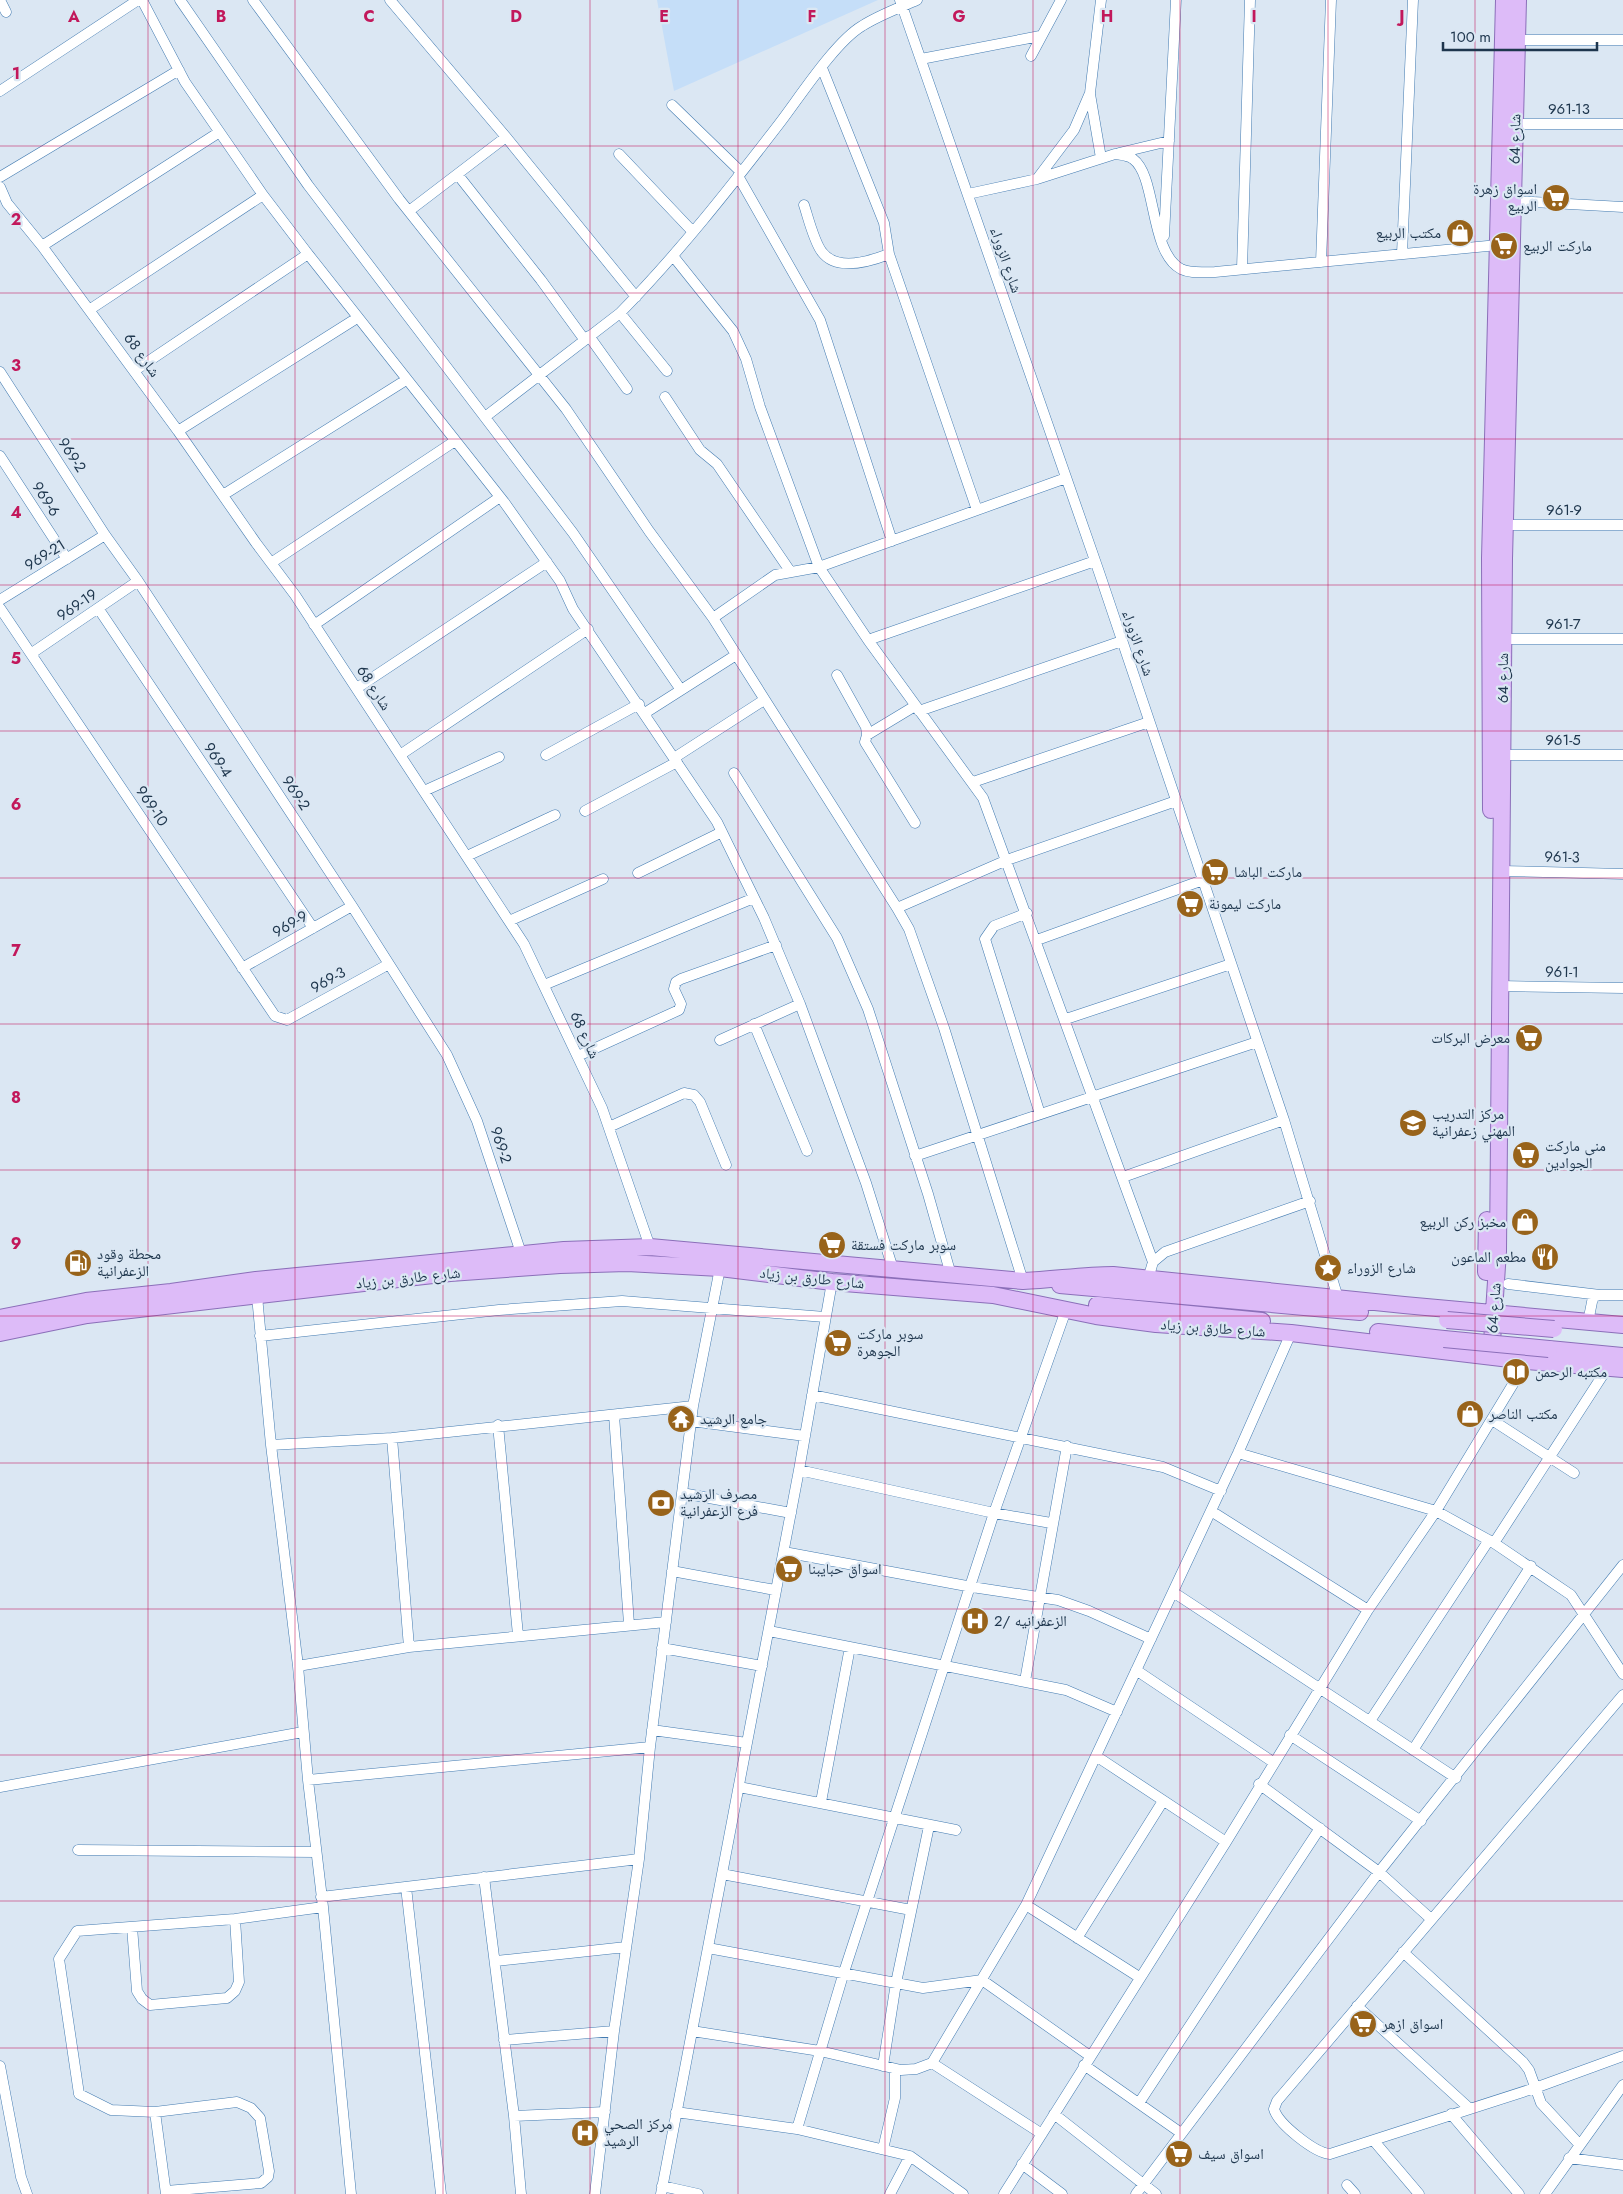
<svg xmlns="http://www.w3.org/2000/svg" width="1623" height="2194" font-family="Jost,'Noto Naskh Arabic',sans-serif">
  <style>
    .built { fill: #c5def8 }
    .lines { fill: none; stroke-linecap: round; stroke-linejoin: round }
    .minor-casing { stroke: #437bb1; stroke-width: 11 }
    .primary-casing { stroke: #8b6fb9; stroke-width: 18 }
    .minor { stroke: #fff; stroke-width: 10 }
    .primary { stroke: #ddbbf8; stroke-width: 16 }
    .primary-bridge-casing { stroke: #8b6fb9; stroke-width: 18; stroke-linecap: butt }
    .primary-bridge { stroke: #ddbbf8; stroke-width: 16 }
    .grid { fill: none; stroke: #c2185b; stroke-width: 1; stroke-opacity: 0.55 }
    .labels { text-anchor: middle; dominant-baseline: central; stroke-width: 4.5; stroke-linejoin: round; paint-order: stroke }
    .street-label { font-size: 15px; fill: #1e364d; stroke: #dbe7f3 }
    .poi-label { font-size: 15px; fill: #1e364d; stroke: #dbe7f3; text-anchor: start }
    .grid-label { font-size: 16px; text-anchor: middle; font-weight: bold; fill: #c2185b; stroke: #dbe7f3; stroke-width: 4.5; stroke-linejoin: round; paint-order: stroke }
  </style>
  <rect width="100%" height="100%" fill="#dbe7f3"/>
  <path class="built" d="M657,0H878L674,91Z"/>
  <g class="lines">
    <g class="minor-casing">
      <path id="minor" d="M0,0L6,12
        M142,0L185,82L263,195
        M180,0L308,185L573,533L681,690
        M253,0L399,199L566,409L649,531L713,618L897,908L909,929L944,1028L1023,1281
        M390,0L506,137L636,297
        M900,0L1099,572L1284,1120L1338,1298
        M1517,40H1623
        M1031,56L1061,0
        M921,59L1040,36
        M822,68L884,223L889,254L977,510
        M0,91L138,0
        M1090,94L1101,158
        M672,105L741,172
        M1515,124H1623
        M1119,153L1169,141
        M619,154L693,232
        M458,175L541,280L584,339
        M738,176L820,320L892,541
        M0,177L179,70
        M1037,179L1074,130L1090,93L1101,0
        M0,187L7,203L42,246L178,431L256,543L295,595L524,944L602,1108L650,1247
        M968,194L1037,179L1115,154C1121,155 1128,155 1133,159C1157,176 1149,252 1181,269C1191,274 1204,272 1215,272L1498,245
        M1513,201L1623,207
        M804,205C808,217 814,242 822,252C837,272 871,261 889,254
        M409,211L506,137
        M1164,236L1176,0
        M42,246L218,133
        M1402,254L1413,0
        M673,256L733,331L746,359L760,407L819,567L868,640L983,798L1153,1262
        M1321,262L1331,0
        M1242,269L1250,0
        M89,310L263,195L308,254
        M620,313L667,371
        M589,336L627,389
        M134,371L308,254L504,502L560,581L573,609L717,822L764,918L800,1004L866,1183L893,1269
        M0,372L105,535L138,581L352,906L447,1055L477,1121L521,1253
        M665,397L700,450L717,464L790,571
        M485,417L620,313C678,254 729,189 779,124C799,98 835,42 862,26C879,15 899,8 917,0
        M178,431L357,318
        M0,456L67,559
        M223,495L406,380
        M1505,525H1623
        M271,563L455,441
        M0,600L105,535
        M0,608L275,1016L287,1020L389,964
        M98,608L313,928
        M713,618L775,575L819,567L1066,478
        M314,625L500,497
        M1503,639H1623
        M868,640L1095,561
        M32,653L138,581
        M837,675L866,727L867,735L865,742L915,823
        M357,688L547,562
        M919,711L1122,641
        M645,713L736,655
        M867,735L915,706
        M400,755L588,629
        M546,755L639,704
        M1503,755H1623
        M674,758L764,700
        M734,773L837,938L868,1009L928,1194L951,1275
        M973,782L1149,722
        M424,791L499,757
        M585,811L677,762
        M467,856L555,815
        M1501,871L1623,874
        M638,873L722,832
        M897,908L1007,860L1176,801
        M1027,913L994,926L985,939L1040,1114
        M509,921L603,879
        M1037,940L1203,880
        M242,968L352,906
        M544,985L754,898
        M1500,986L1623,988
        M1066,1019L1231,964
        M754,1024L807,1151
        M720,1040L800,1004
        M578,1056L679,1010L681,1004L674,989L676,982L681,979L776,945
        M609,1127L684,1093L694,1095L700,1102L726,1165
        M915,1156L1257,1042
        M1123,1177L1284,1120
        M1148,1279L1153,1262L1165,1252L1310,1201
        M1508,1284L1600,1295H1623
        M257,1296L271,1445L298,1666L308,1780L323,1907L351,2194
        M1588,1322L1593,1297L1600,1295
        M260,1336L499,1310L622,1301L825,1317
        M812,1395L1163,1467L1221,1491
        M614,1415L629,1624
        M1492,1420L1574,1473
        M691,1421L805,1436
        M498,1425L518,1635
        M392,1438L409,1647
        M271,1445L392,1438L693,1406
        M1238,1453L1436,1511L1494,1543L1571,1595L1623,1674
        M799,1470L994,1513L1051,1523
        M682,1493L791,1513
        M1211,1511L1368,1610
        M1494,1543L1608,1367
        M784,1552L972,1587L1058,1600L1089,1611L1151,1639
        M672,1571L775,1590
        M1173,1592L1456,1778
        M769,1631L1066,1690L1117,1712
        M662,1648L762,1666
        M298,1666L409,1647L666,1622
        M1136,1670L1273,1762
        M1025,1681L1067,1446
        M1623,1695L1277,2101L1274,2109C1278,2124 1315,2153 1330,2154L1535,2088L1623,2056
        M1370,1721L1489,1540
        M652,1730L747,1743
        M1290,1735L1421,1821
        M1413,1750L1531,1566
        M1096,1756L1226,1842
        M308,1780L650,1747
        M1259,1784L1379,1872L1431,1919
        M0,1787L303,1732
        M739,1787L956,1830
        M821,1802L850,1647
        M78,1850L316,1852
        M722,1874L911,1910
        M484,1877L514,2116L521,2194
        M406,1887L441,2194
        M321,1897L639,1859
        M1026,1905L1139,1977
        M132,1927L137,1991L142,1999L150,2005L227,1998L235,1991L239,1982L235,1919
        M1077,1938L1163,1801
        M708,1948L923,1988L982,1980L1090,2056
        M1403,1952L1523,2062L1529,2070L1541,2103L1579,2144
        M496,1961L626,1947
        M1357,2006L1469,2108
        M692,2031L820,2051L901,2070L916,2069L932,2063L1026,1905L1238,1453L1291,1333
        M504,2040L614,2031
        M932,2063L1042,2134
        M1084,2065L1181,2133
        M0,2066L21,2177L27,2194
        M883,2066L896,1983L929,1826
        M1139,2103L1320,1828
        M155,2112L166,2194
        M676,2112L797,2129L910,2156L963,2194
        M1054,2114L1156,2194
        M1451,2114L1519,2194
        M514,2116L605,2112
        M797,2129L844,1972L994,1513L1066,1310
        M1374,2141L1419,2194
        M883,2149L895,2098V2069
        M1569,2158L1623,2165
        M1022,2164L1062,2194
        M1347,2185L1355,2194
        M662,2186L698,2194
        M166,2191L261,2183L268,2177L269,2171L260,2118L251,2108L237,2102L155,2112L111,2110L79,2094L59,1959L77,1931L235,1919L323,1907
        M595,2194L614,2031L639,1859L650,1747L693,1406L720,1268
        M661,2194L799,1470L832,1282
        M890,2194L910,2156
        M1004,2194L1226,1842L1368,1610L1436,1511L1527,1361
        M1136,2194L1379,1872L1623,1565
        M1545,2194L1623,2085"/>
    </g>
    <g class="primary-casing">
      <path id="primary" d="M1491,810L1490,558L1504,0
        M1486,1272L1487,1220
        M1060,1285L1360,1312
        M1097,1305L1262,1321
        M0,1318L86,1301L171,1292L256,1280L564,1250L650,1247L1023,1281C1053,1280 1083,1275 1113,1275L1404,1305L1623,1325
        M1378,1332L1444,1339
        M0,1333L87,1315L450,1273L560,1265L627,1263L720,1268L832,1282L993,1295L1096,1316L1156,1324L1291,1333L1527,1361L1623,1369
        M1549,1349L1623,1356
        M1491,1357L1498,1251L1504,559L1518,0"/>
    </g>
    <use href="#minor" class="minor"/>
    <use href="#primary" class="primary"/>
    <g class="primary-bridge-casing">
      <path id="primary-bridge" d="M1447,1320L1554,1329
        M1444,1339L1549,1349"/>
    </g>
    <use href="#primary-bridge" class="primary-bridge"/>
  </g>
  <path class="grid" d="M148,0V2194M295,0V2194M443,0V2194M590,0V2194M738,0V2194M885,0V2194M1033,0V2194M1180,0V2194M1328,0V2194M1475,0V2194M0,146H1623M0,293H1623M0,439H1623M0,585H1623M0,731H1623M0,878H1623M0,1024H1623M0,1170H1623M0,1316H1623M0,1463H1623M0,1609H1623M0,1755H1623M0,1901H1623M0,2048H1623"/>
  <defs>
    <g id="supermarket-disc" transform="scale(1.4375)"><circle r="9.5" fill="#98631a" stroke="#dbe7f3"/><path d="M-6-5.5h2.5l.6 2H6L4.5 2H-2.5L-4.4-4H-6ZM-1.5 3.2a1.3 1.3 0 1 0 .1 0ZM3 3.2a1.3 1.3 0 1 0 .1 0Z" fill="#fff"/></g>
    <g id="shop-disc" transform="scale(1.4375)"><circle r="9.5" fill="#98631a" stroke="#dbe7f3"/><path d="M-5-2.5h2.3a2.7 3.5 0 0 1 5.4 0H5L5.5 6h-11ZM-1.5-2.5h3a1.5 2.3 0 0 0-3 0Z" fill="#fff"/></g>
    <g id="university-disc" transform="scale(1.4375)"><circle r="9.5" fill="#98631a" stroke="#dbe7f3"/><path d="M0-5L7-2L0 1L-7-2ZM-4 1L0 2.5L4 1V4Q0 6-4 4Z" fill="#fff"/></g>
    <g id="restaurant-disc" transform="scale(1.4375)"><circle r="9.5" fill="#98631a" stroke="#dbe7f3"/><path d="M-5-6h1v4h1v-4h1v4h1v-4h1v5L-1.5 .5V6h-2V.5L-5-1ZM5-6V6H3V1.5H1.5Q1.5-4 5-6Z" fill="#fff"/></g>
    <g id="fuel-disc" transform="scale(1.4375)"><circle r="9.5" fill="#98631a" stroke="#dbe7f3"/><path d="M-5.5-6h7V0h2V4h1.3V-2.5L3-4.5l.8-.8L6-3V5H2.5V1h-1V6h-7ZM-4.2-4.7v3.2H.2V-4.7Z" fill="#fff"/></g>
    <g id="sight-disc" transform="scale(1.4375)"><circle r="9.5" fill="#98631a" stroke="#dbe7f3"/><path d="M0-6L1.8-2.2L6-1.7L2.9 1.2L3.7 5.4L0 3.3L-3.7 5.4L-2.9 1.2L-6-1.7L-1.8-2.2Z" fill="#fff"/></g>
    <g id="library-disc" transform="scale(1.4375)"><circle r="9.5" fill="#98631a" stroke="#dbe7f3"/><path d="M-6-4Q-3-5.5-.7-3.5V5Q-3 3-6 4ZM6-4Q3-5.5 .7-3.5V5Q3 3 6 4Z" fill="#fff"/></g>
    <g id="temple-disc" transform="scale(1.4375)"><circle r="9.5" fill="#98631a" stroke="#dbe7f3"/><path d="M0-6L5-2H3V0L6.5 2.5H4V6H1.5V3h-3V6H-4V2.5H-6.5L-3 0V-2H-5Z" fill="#fff"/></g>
    <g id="bank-disc" transform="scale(1.4375)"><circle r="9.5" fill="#98631a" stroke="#dbe7f3"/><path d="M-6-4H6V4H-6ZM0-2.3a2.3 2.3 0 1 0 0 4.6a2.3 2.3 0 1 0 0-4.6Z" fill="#fff"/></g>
    <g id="hospital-disc" transform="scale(1.4375)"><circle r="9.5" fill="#98631a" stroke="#dbe7f3"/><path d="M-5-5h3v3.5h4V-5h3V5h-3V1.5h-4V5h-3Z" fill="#fff"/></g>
  </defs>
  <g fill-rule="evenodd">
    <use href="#supermarket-disc" x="1556" y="198"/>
    <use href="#shop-disc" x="1460" y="233"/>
    <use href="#supermarket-disc" x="1504" y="246"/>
    <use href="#supermarket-disc" x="1215" y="872"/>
    <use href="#supermarket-disc" x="1190" y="904"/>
    <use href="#supermarket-disc" x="1529" y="1038"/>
    <use href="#university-disc" x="1413" y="1123"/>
    <use href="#supermarket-disc" x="1526" y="1155"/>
    <use href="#shop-disc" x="1525" y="1222"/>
    <use href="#supermarket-disc" x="832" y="1245"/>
    <use href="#restaurant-disc" x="1545" y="1257"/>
    <use href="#fuel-disc" x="78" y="1263"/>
    <use href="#sight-disc" x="1328" y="1268"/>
    <use href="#supermarket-disc" x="838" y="1343"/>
    <use href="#library-disc" x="1516" y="1372"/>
    <use href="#shop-disc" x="1470" y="1414"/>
    <use href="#temple-disc" x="681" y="1419"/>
    <use href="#bank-disc" x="661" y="1503"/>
    <use href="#supermarket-disc" x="789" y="1569"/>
    <use href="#hospital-disc" x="975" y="1621"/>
    <use href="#supermarket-disc" x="1363" y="2024"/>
    <use href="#hospital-disc" x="585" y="2133"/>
    <use href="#supermarket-disc" x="1179" y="2154"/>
  </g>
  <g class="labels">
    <g class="street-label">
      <text x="1569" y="109">961-13</text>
      <text transform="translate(1515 139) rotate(-89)">شارع 64</text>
      <text transform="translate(1006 260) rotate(71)">شارع الزوراء</text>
      <text transform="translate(142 355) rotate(54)">شارع 68</text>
      <text transform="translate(72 455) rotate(57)">969-2</text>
      <text transform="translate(46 499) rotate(57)">969-6</text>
      <text x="1564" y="510">961-9</text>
      <text transform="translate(45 555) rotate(-32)">969-21</text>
      <text transform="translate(77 605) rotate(-34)">969-19</text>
      <text x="1563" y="624">961-7</text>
      <text transform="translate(1138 643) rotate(71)">شارع الزوراء</text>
      <text transform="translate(1503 678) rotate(-90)">شارع 64</text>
      <text transform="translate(374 688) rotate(57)">شارع 68</text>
      <text x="1563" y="740">961-5</text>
      <text transform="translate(218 760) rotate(56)">969-4</text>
      <text transform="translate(296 793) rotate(57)">969-2</text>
      <text transform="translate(152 806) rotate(56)">969-10</text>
      <text transform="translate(1562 857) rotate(1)">961-3</text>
      <text transform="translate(290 924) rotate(-30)">969-9</text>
      <text transform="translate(1562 972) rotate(1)">961-1</text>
      <text transform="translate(328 980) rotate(-29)">969-3</text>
      <text transform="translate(585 1035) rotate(65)">شارع 68</text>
      <text transform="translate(501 1145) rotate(72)">969-2</text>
      <text transform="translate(408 1278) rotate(-6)">شارع طارق بن زياد</text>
      <text transform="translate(812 1278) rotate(6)">شارع طارق بن زياد</text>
      <text transform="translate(1494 1308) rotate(-86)">شارع 64</text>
      <text transform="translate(1213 1328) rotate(4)">شارع طارق بن زياد</text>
    </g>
    <g class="poi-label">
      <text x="1537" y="189" text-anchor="end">اسواق زهرة<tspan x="1537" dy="17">الربيع</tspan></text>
      <text x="1441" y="233" text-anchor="end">مكتب الربيع</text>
      <text x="1523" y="246">ماركت الربيع</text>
      <text x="1234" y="872">ماركت الباشا</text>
      <text x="1209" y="904">ماركت ليمونة</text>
      <text x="1510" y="1038" text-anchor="end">معرض البركات</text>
      <text x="1432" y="1114">مركز التدريب<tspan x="1432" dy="17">المهني زعفرانية</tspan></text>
      <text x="1545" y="1146">مني ماركت<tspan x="1545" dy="17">الجوادين</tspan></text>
      <text x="1506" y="1222" text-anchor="end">مخبز ركن الربيع</text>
      <text x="851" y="1245">سوبر ماركت فستقة</text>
      <text x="97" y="1254">محطة وقود<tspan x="97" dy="17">الزعفرانية</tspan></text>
      <text x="1526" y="1257" text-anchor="end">مطعم الماعون</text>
      <text x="1347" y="1268">شارع الزوراء</text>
      <text x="857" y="1334">سوبر ماركت<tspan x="857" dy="17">الجوهرة</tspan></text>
      <text x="1535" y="1372">مكتبه الرحمن</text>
      <text x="1489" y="1414">مكتب الناصر</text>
      <text x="700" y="1419">جامع الرشيد</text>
      <text x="680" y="1494">مصرف الرشيد<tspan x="680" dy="17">فرع الزعفرانية</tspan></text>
      <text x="808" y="1569">اسواق حبايبنا</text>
      <text x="994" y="1621">الزعفرانيه /2</text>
      <text x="1382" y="2024">اسواق ازهر</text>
      <text x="604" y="2124">مركز الصحي<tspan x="604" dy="17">الرشيد</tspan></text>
      <text x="1198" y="2154">اسواق سيف</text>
    </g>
  </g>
  <g class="grid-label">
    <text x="74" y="22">A</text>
    <text x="221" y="22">B</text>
    <text x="369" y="22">C</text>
    <text x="516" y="22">D</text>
    <text x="664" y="22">E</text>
    <text x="812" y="22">F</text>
    <text x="959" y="22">G</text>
    <text x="1107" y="22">H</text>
    <text x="1254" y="22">I</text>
    <text x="1402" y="22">J</text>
    <text x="16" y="79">1</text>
    <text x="16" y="225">2</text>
    <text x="16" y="371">3</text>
    <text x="16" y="518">4</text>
    <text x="16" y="664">5</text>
    <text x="16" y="810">6</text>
    <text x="16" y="956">7</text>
    <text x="16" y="1103">8</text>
    <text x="16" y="1249">9</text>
  </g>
  <path d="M1443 42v8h154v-8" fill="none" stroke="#1e364d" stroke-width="2.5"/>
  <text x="1450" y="42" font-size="15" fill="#1e364d" stroke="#dbe7f3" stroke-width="4" paint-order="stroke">100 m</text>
</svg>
